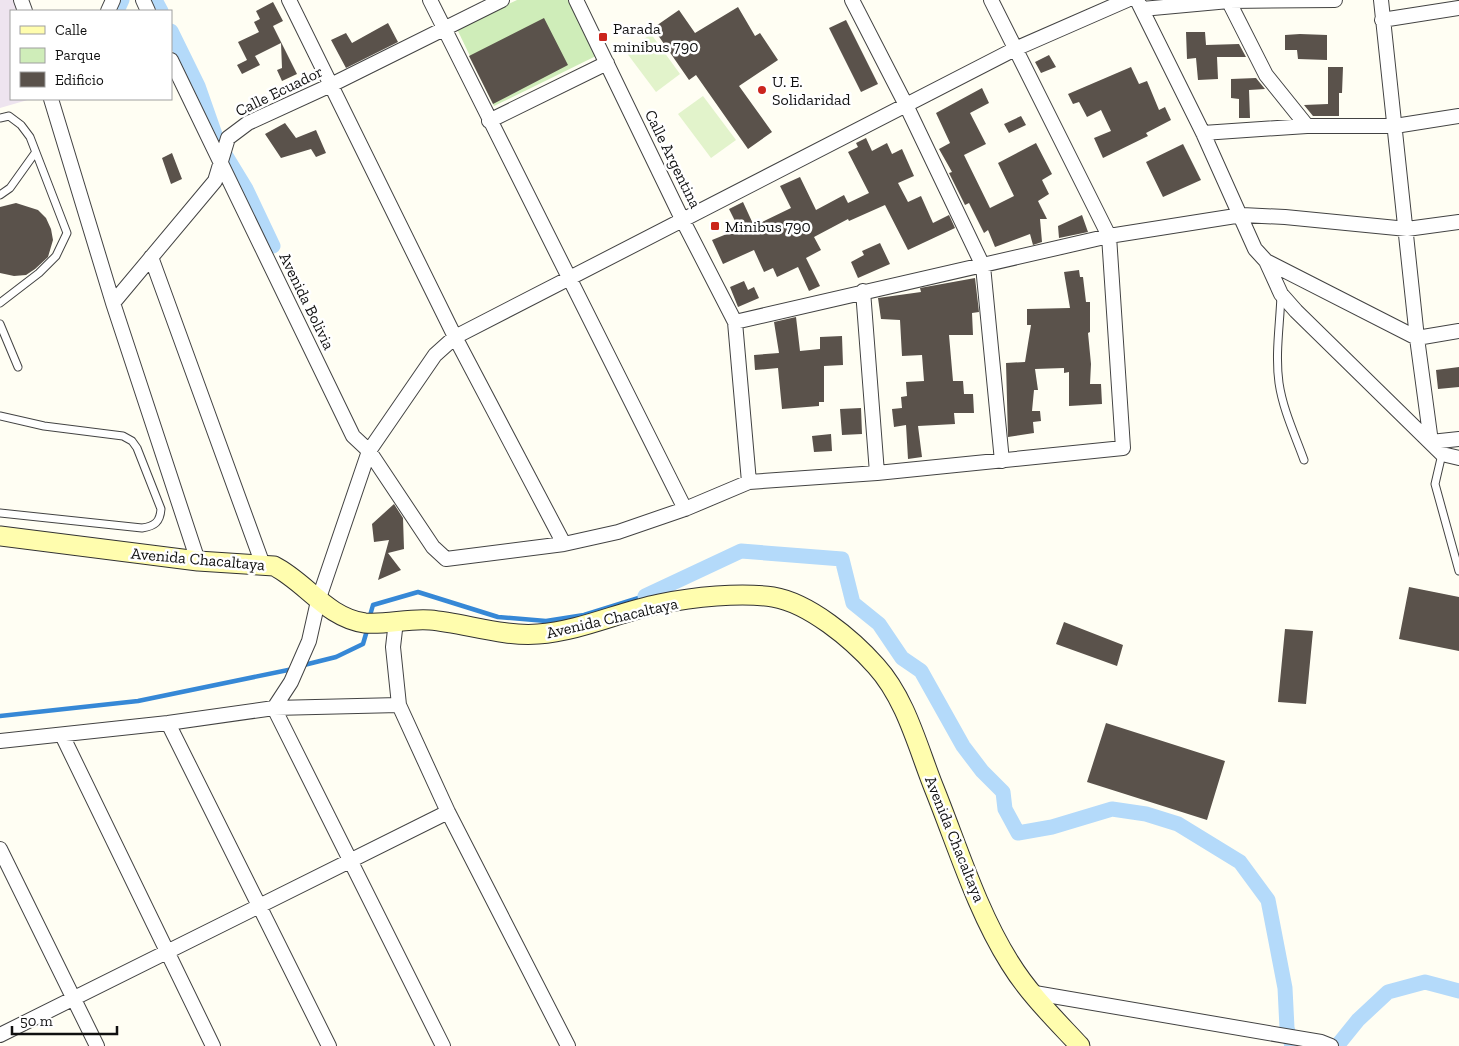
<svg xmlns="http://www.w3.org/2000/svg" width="1459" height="1046" font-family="'Zilla Slab',serif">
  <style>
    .industrial { fill: #eee4ef }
    .green { fill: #cfedb9 }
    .pitch { fill: #e2f3cb }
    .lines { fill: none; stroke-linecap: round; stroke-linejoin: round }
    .stream { stroke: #3688d6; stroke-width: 4.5 }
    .canal { stroke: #b4dafa; stroke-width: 15 }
    .building { fill: #5a524b }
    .lane-casing { stroke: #434343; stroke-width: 9 }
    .street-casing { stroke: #434343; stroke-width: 16 }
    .secondary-casing { stroke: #323232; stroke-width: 21 }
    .lane { stroke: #fff; stroke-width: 7 }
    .street { stroke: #fff; stroke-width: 14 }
    .secondary { stroke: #fffdae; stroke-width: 19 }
    .poi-dot { fill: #cb251d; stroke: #fff; stroke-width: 2 }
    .labels { text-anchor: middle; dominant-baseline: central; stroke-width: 5; stroke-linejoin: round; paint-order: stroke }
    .poi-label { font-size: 16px; fill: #101010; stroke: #fff; text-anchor: start }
    .street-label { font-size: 16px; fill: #101010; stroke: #fff }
  </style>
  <rect width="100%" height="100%" fill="#fffef3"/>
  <path class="industrial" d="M0,0H14L18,11H11V99H31L0,108Z"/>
  <path class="green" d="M517,0H568L596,56L494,106L457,29Z"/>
  <path class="pitch" d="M651,34L680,74L656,92L626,52Z
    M703,96L736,140L711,158L678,114Z"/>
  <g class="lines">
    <path class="stream" d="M369,619L373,605L418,592L498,617L546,621L584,615L645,596
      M300,666L336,657L363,644L368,627
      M0,716L138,701L293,669"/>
    <path class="canal" d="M155,0L161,11
      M117,11L122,0
      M171,31L198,86L218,143L246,189L273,246
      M645,596L741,551L842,559L853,603L879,624L902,658L921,671L963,746L982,771L1003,792L1005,809L1018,833L1052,827L1112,809L1146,814L1178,824L1240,862L1268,900L1285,988L1287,1028L1292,1046
      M1337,1046L1358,1020L1388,992L1425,982L1459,991"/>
  </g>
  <path class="building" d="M273,2L283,21L273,26L297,74L282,81L277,70L282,68L281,43L253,57L255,56L260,65L242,74L237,65L247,60L238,42L259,32L254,22L260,19L256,11Z
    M738,7L755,36L760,33L778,60L739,86L772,132L748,149L696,75L689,80L653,28L679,10L695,33Z
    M544,18L568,65L493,104L469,56Z
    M846,20L878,84L861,92L829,28Z
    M388,23L398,42L346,68L331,40L346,33L352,43Z
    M1186,32H1205L1206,45L1239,44L1246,57H1217L1218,79L1198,80L1196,58L1187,59Z
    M1300,34L1327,35V60L1298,59L1297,50H1285V35Z
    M1049,55L1056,67L1041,73L1035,62Z
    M1131,67L1139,84L1147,81L1159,110L1165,107L1171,120L1146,133L1148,136L1103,158L1094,138L1111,131L1101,110L1087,117L1079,102L1073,104L1068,94Z
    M1328,67H1343L1342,93H1339V116H1313L1304,105L1328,104Z
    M1256,78L1265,89L1249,90L1250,118H1239V99L1231,98V79Z
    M982,88L989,103L970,113L986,144L964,155L990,208L1014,196L998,163L1036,143L1052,174L1042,180L1049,194L1038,201L1047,219H1040L1042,242L1033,245L1030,234L995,247L988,230L984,233L969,203L965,205L949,173L952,172L939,149L950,143L936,113Z
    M1021,116L1026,125L1009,133L1004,124Z
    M285,123L296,138L316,130L326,153L316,157L311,149L281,158L265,134Z
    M866,138L872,151L887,143L892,154L902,149L914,176L898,183L908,202L921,196L933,223L949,215L955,228L908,250L885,205L849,221L848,219L814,237L821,250L806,258L820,286L809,291L798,267L777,277L773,268L764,272L754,250L723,264L712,240L739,229L729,209L743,202L754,226L791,208L780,186L800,177L816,210L844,195L848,203L869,193L848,152L858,147L856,143Z
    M1183,144L1201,180L1163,197L1146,162Z
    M172,153L182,179L171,184L162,158Z
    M16,203L38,210L46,218L51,229L53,240L48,257L35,269L26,275L14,276L0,273V207Z
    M1082,215L1088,232L1059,238L1058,226Z
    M880,243L890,264L858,278L851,262L864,255L862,251Z
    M1079,270L1080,277H1083L1086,302H1090V332L1088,333L1091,364L1090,384H1101L1102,404L1069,406V372L1064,373V368L1035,369L1038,390H1034L1032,411H1040L1041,421L1033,422L1034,433L1008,437L1006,363L1025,362L1031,325H1027V309L1070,308L1064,272Z
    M975,278L979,312L972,313L973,335H949L953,381H963L964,394H973L974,413H954L955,424L918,426L922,457L908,459L906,425L894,427L892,409L902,408L901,397L907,396L906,382L924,381L922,355L902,356L900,320L881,319L878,298L921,292L920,288Z
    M744,281L748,290L754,287L759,298L738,307L730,287Z
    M796,317L800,351L820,349V337L842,336L843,365L824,366V402H819V406L782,409L778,368L755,370L754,355L779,353L774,322Z
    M1459,367V387L1438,389L1436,370Z
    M861,408L862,434L842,435L840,409Z
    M831,434L832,451L814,452L812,436Z
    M394,504L403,518L404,549L388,553L401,570L378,580L389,540L374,542L372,524Z
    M1409,587L1459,597V651L1399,639Z
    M1064,622L1123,645L1117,666L1056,644Z
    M1285,629L1313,631L1306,704L1278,702Z
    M1106,723L1225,761L1207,820L1087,782Z"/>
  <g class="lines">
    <g class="lane-casing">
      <path id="lane" d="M0,118L9,116L21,125L30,137L67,233L56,256L39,273L0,303
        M0,195L10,188L35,153
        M1281,295C1280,324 1275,354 1279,383C1283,410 1295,435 1304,460
        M0,324L18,367
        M0,416L44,426L123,436L132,441L137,448L161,509C160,522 155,526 142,528L0,513
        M1442,454L1435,484L1459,571"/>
    </g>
    <g class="street-casing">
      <path id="street" d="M21,0L25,11
        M143,0L148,11
        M289,0L455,337L564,544
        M430,0L685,509
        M576,0L682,219L735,322L749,482
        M852,0L906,105L983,266L1002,461
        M1137,0L1203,133L1255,249L1266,261L1417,338L1459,331
        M1228,0L1266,75L1307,126
        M1381,0L1417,338L1431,442
        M1142,9L1229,1L1335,0
        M108,11L113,0
        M1382,20L1459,8
        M171,60L353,436L369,451L433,547L446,559L564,544L618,532L685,509L749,482L877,473L1123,448L1109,236L991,0
        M51,99L113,303L198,561
        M489,121L607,63
        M1203,133L1307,126H1395L1459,116
        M151,257L263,565
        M1266,261L1281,294L1296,311L1442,454L1459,458
        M863,291L877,473
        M113,303L215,181L228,138L248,123L331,85L502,0
        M735,322L1109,236L1242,215L1285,217L1407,229L1459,222
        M1431,442L1459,439
        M396,621L393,647L399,705L448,812L568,1046
        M168,723L329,1046
        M62,735L213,1046
        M0,741L168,723L274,708L399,705
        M0,849L97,1046
        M1029,992L1321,1042L1331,1046
        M0,1035L448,812
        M443,1046L274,708L291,682L309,641L318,601L369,451L435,355L455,337L1015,49L1127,0"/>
    </g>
    <g class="secondary-casing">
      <path id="secondary" d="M0,536L198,561L274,566C306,582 327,618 365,623C386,625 409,618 430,620C464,623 504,637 538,634C580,631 619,612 659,604C693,597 740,592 773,597C809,603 852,639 876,666C906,699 918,748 934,788C957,845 977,911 1010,963C1029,994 1055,1019 1080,1046"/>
    </g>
    <use href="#lane" class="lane"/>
    <use href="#street" class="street"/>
    <use href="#secondary" class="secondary"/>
  </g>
  <g class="poi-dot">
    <rect x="598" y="32" width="10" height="10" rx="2.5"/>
    <circle cx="762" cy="90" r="5"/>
    <rect x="710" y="221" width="10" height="10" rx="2.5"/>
  </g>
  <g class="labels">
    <g class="poi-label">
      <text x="613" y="28">Parada<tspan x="613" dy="18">minibus 790</tspan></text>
      <text x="772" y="81">U. E.<tspan x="772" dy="18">Solidaridad</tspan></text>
      <text x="725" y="226">Minibus 790</text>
    </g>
    <g class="street-label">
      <text transform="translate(279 91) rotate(-26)">Calle Ecuador</text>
      <text transform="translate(673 159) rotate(64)">Calle Argentina</text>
      <text transform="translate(307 301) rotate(64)">Avenida Bolivia</text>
      <text transform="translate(198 559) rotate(5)">Avenida Chacaltaya</text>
      <text transform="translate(612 618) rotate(-13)">Avenida Chacaltaya</text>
      <text transform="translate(955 839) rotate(68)">Avenida Chacaltaya</text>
    </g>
  </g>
  <rect x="10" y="10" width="162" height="90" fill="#ffffff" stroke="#9f9f9f"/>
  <rect x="20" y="26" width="25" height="8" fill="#fffdae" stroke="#9f9f9f"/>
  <text x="55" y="35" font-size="15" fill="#101010">Calle</text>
  <rect x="20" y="48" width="25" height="15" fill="#cfedb9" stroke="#9f9f9f"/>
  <text x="55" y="60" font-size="15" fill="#101010">Parque</text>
  <rect x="20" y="72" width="25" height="15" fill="#5a524b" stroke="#9f9f9f"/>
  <text x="55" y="85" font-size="15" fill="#101010">Edificio</text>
  <path d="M12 1026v8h105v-8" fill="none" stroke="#101010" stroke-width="2.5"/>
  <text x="20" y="1026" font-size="15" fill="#101010" stroke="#ffffff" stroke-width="4" paint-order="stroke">50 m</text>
</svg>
